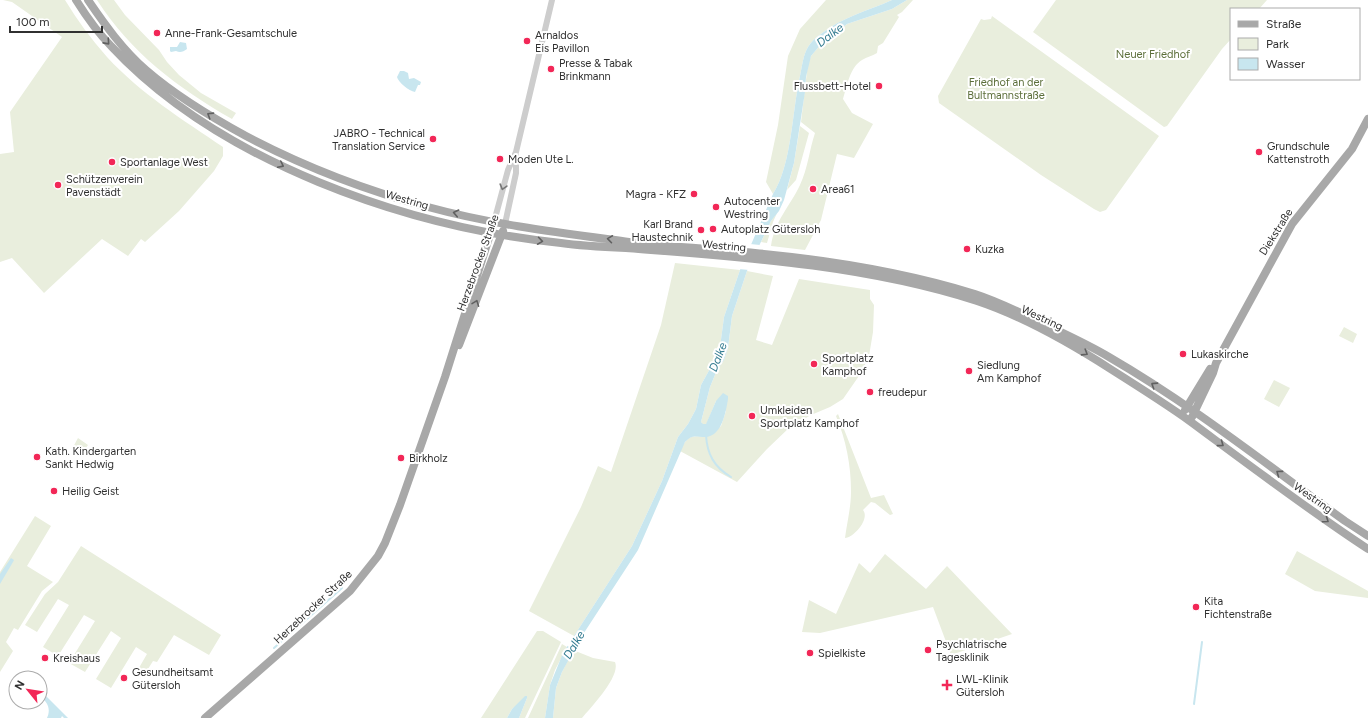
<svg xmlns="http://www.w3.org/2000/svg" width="1368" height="718" font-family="Figtree,sans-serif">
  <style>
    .green { fill: #e9eedd }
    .water { fill: #c8e6ef }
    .pier { fill: #fff }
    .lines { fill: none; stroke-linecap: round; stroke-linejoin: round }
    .stream { stroke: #c8e6ef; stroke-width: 2 }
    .minor { stroke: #cdcdcd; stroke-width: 6 }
    .major { stroke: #a8a8a8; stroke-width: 8 }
    .oneway { stroke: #606060 }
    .oneway2 { stroke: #777 }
    .poi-dot { fill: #f22757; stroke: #fff; stroke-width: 1.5 }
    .labels { text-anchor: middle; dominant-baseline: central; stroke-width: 4; stroke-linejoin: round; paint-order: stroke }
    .poi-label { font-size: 11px; fill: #303030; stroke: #fff; text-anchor: start }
    .park-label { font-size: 11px; fill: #5c6f3a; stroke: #fff }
    .street-label { font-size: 11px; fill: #303030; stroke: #fff }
    .water-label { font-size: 12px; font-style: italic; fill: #357d92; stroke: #fff }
  </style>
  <rect width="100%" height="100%" fill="#fff"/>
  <path class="green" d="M3,0H65C77,20 91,39 107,57C140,93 183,120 223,147V156L214,171L179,211L145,242L141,239L128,256L102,239L44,293L12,258L0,262V154L14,152L10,112L62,37L12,2Z
    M97,0H114L125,15L159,50L167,62L179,75L201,93L236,113L232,119C178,88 131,53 97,0Z
    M826,0H892C868,11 842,17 821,34C816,37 811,42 808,47C803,55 802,67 800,76C792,111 792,164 773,194L766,182L778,125L788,56L800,29Z
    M907,0H913L902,12L897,15L899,17L883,43L878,46L877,53C872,56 867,57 862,60C850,67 847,86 843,99L852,113L873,124L854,158L837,154L821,220L805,250L771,246C775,220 789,208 800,185C808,168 809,151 815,133L801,122L808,63L811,56L816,50L822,43L847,24L892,9Z
    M1056,0H1267L1259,9H1231V39L1222,49L1167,126L1164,127L1033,32Z
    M992,16L1159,136L1106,210L1100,212L1094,209L1041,175L939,103L938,96L981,19L984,20L991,19Z
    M800,126L809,133L796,180L787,190L794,163Z
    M777,213L773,222L767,243L761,242L771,221Z
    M675,263L740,270L724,317L720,347L717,356L701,385L696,409L688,424L678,437L662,481L632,546L574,636L529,611L581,507L598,466L611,472L661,325Z
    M747,271L773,276L756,340L772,345L799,279L870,290V299L874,305L873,332L869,356L861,373L843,399L830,407L811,415L790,427L767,449L737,482L680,451C687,437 689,435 706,437L721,426L726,411L716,401L706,425H703L701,422L710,387L717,370L724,360L728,348L732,316Z
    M1344,327L1357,334L1353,343L1339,336Z
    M1274,380L1290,388L1279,407L1264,399Z
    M838,414L871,498L884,495L893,514L890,515L875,503L871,502L863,510C870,518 855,537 845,538C847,523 851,507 851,492C851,465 846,440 836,416Z
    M78,438L88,445L81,455L72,449Z
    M35,516L51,526L27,566L53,582L42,591L18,630L14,628L6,642L13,651L0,672V572Z
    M81,546L221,635L209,655L174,635L157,662L153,661L143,677L136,673L147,654L136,647L111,688L96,679L121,638L111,631L85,672L69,663L95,621L84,615L58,656L43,647L69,605L58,599L37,632L25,625L45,594L58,582Z
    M1297,551L1368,591V598L1315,591L1285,574Z
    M885,554L926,589L947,566L1012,634L951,655L933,607L820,633L802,632L809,600L836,614L859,563L870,573Z
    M537,631H543L561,642L525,718H519L527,698L512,709L507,718H481Z
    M562,644L567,647L555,670L550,685L545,718H528Z
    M573,650L593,658L615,662C621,676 591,707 582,718H553L556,688L562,672Z"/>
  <path class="water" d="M892,0H907L892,9L847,24L822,43L811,56L806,77L805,92L794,163L784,200L779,211L771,221L747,271L732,316L728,348L724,360L717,370L710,387L701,422L703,424H706L716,401L723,393L728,396V399C726,411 722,437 705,437C695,437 693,434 685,442L638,550L580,639L562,672L556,688L553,718H545L550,685L563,653L632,546L662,481L678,437L688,424L696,409L701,385L717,356L720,347L724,317L740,270L773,194C792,164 792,111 800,76C802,67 803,55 808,47C811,42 816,37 821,34C842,17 868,11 892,0Z
    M180,42L186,43L187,49C183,52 180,53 176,51L171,52L170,51V47H177Z
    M400,71H404L408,73L409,79L414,78L421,82L420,85H418L415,92C409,91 398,82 397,77Z
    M11,558L14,560L13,562L0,584V574Z
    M40,690L68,718H64L62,716L61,718H47C51,709 48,702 40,697Z
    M525,696H527V698L519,718H507L512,709Z"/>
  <path class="pier" d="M750,244L760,245L749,270L739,269Z
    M571,636L581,641L575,650L566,645Z"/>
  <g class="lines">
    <path class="stream" d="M706,435C707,454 714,467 731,477
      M274,648L342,588
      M1194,704L1202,642"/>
    <path class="minor" d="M494,222L508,170L516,152L552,0
      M505,224L516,173V156"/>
    <path class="major" d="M76,0C86,16 97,32 111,46C219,162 406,227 561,243C582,246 604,247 626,248C742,257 866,265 977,301C1025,317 1070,343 1112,370C1139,387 1166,404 1191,422C1249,465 1307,509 1368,549
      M88,0C105,25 123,50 146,70C176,96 211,117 246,136C303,166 365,190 428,207C494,225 562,233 629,242C671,247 713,249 755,253C829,260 904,272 975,294C1000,302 1023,314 1046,325C1067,335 1089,345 1109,357C1192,405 1267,465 1345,521L1368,536
      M459,345L503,231
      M1185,410L1210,369
      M1192,417L1213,373L1216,363L1292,224L1352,149L1368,119
      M205,718L350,591L378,556L385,543L400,505L445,377L494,222"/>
  </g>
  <defs><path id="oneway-chevron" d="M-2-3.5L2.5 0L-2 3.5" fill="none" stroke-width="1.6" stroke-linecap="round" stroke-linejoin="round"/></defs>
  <g class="oneway">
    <use href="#oneway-chevron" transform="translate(107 42) rotate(48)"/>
    <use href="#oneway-chevron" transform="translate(210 115) rotate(-148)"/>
    <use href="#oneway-chevron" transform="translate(281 165) rotate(26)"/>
    <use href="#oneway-chevron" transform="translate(456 213) rotate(-168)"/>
    <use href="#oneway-chevron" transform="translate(610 239) rotate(-172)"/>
    <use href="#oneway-chevron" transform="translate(540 241) rotate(8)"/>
    <use href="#oneway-chevron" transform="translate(476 303) rotate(-69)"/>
    <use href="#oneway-chevron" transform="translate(1085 353) rotate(32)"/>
    <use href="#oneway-chevron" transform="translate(1154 385) rotate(-147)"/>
    <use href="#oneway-chevron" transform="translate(1221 444) rotate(36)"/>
    <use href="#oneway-chevron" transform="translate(1279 473) rotate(-144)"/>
    <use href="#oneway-chevron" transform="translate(1326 520) rotate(35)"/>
  </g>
  <use class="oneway2" href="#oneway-chevron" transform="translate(503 187) rotate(106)"/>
  <g class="poi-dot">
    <circle cx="157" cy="33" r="4"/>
    <circle cx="527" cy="41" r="4"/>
    <circle cx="551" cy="69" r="4"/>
    <circle cx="879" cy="86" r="4"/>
    <circle cx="433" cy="139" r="4"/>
    <circle cx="1259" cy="152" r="4"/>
    <circle cx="500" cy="159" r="4"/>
    <circle cx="112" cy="162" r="4"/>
    <circle cx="58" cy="185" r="4"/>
    <circle cx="813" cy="189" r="4"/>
    <circle cx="694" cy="194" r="4"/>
    <circle cx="716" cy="207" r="4"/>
    <circle cx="713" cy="229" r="4"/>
    <circle cx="701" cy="230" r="4"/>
    <circle cx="967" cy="249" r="4"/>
    <circle cx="1183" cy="354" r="4"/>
    <circle cx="814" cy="364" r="4"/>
    <circle cx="969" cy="371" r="4"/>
    <circle cx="870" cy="392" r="4"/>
    <circle cx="752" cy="416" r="4"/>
    <circle cx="37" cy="457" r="4"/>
    <circle cx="401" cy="458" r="4"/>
    <circle cx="54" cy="491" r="4"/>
    <circle cx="1196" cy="607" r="4"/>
    <circle cx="928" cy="650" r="4"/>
    <circle cx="810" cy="653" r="4"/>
    <circle cx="45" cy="658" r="4"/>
    <circle cx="124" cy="678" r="4"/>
    <path d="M945 679h4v4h4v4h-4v4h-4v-4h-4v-4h4z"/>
  </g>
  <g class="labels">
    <g class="poi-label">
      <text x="165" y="33">Anne-Frank-Gesamtschule</text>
      <text x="535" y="35">Arnaldos<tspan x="535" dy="13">Eis Pavillon</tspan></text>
      <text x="559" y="63">Presse &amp; Tabak<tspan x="559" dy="13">Brinkmann</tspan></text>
      <text x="871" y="86" text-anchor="end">Flussbett-Hotel</text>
      <text x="425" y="133" text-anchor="end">JABRO - Technical<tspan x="425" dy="13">Translation Service</tspan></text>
      <text x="1267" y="146">Grundschule<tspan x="1267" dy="13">Kattenstroth</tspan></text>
      <text x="508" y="159">Moden Ute L.</text>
      <text x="120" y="162">Sportanlage West</text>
      <text x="66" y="179">Schützenverein<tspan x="66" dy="13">Pavenstädt</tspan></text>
      <text x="821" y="189">Area61</text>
      <text x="686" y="194" text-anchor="end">Magra - KFZ</text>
      <text x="724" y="201">Autocenter<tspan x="724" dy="13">Westring</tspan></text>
      <text x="693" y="224" text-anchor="end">Karl Brand<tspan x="693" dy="13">Haustechnik</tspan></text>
      <text x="721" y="229">Autoplatz Gütersloh</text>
      <text x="975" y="249">Kuzka</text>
      <text x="1191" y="354">Lukaskirche</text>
      <text x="822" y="358">Sportplatz<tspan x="822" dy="13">Kamphof</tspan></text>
      <text x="977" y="365">Siedlung<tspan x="977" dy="13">Am Kamphof</tspan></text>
      <text x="878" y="392">freudepur</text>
      <text x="760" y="410">Umkleiden<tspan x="760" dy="13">Sportplatz Kamphof</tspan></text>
      <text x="45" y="451">Kath. Kindergarten<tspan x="45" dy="13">Sankt Hedwig</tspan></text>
      <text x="409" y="458">Birkholz</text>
      <text x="62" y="491">Heilig Geist</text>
      <text x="1204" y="601">Kita<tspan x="1204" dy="13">Fichtenstraße</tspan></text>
      <text x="936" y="644">Psychlatrische<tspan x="936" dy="13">Tagesklinik</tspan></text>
      <text x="818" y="653">Spielkiste</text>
      <text x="53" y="658">Kreishaus</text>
      <text x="132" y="672">Gesundheitsamt<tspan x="132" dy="13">Gütersloh</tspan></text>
      <text x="956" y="679">LWL-Klinik<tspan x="956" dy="13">Gütersloh</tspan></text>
    </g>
    <g class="park-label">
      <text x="1153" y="54">Neuer Friedhof</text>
      <text x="1006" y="82">Friedhof an der<tspan x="1006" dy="13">Bultmannstraße</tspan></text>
    </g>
    <g class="street-label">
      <text transform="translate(407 200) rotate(16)">Westring</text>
      <text transform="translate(1276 232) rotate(-58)">Diekstraße</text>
      <text transform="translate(724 246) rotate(5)">Westring</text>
      <text transform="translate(478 263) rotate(-70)">Herzebrocker Straße</text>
      <text transform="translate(1042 318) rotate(25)">Westring</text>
      <text transform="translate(1313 498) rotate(35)">Westring</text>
      <text transform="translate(313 607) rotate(-43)">Herzebrocker Straße</text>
    </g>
    <g class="water-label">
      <text transform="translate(830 35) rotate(-38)">Dalke</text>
      <text transform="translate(718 357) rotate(-69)">Dalke</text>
      <text transform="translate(574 645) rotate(-59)">Dalke</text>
    </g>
  </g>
  <rect x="1230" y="8" width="130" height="72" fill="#ffffff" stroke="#acacac"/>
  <rect x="1238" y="21" width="20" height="6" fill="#a8a8a8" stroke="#acacac"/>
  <text x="1266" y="28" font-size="12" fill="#303030">Straße</text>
  <rect x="1238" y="38" width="20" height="12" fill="#e9eedd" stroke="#acacac"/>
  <text x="1266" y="48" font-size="12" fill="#303030">Park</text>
  <rect x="1238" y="58" width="20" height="12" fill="#c8e6ef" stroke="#acacac"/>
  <text x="1266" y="68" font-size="12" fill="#303030">Wasser</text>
  <g transform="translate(28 690) rotate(300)"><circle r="19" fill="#ffffff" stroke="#acacac"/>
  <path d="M0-3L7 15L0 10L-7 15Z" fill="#f22757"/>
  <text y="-6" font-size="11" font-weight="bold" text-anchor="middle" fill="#303030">N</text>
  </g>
  <path d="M10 26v6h92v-6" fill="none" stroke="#303030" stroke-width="2"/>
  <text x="16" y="26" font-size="12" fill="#303030" stroke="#ffffff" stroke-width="3" paint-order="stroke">100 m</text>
</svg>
